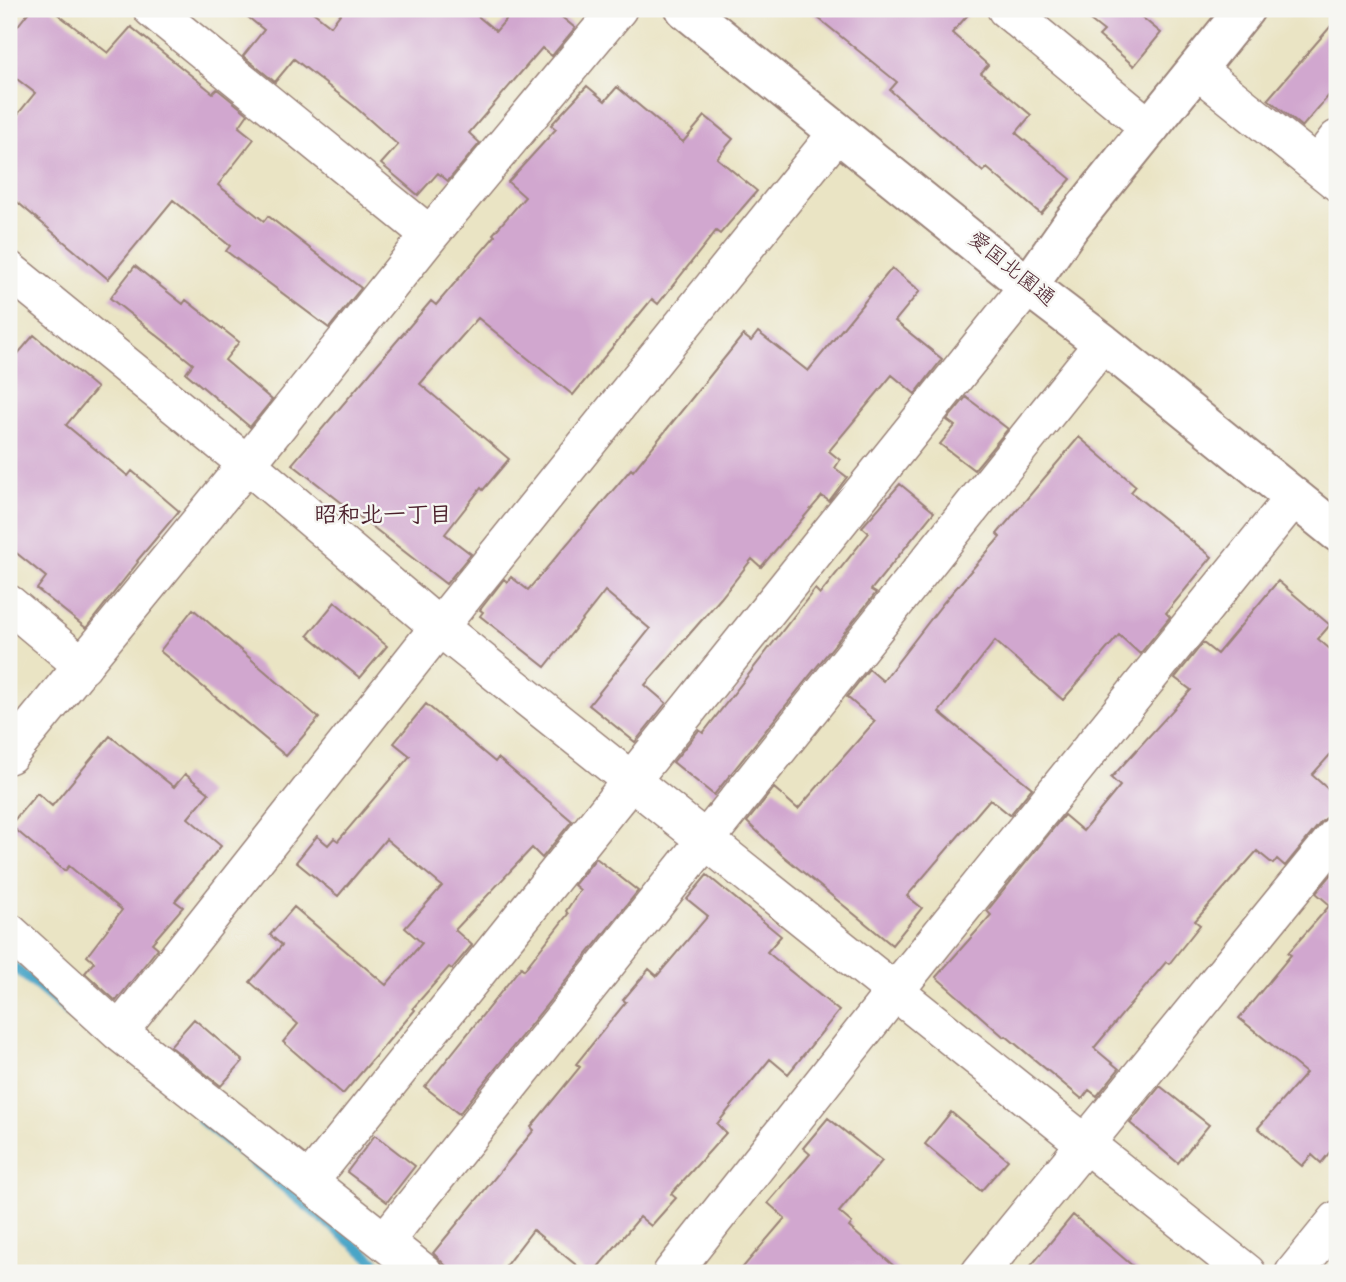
<svg xmlns="http://www.w3.org/2000/svg" width="1346" height="1282" font-family="'Gochi Hand','Klee One',sans-serif">
  <style>
    .lines { fill: none; stroke-linecap: round; stroke-linejoin: round }
    .stream { stroke: #49a5c7; stroke-width: 10 }
    .building { fill: #d1a7cf }
    .minor-casing { stroke: #9a8278; stroke-width: 40 }
    .tertiary-casing { stroke: #9a8278; stroke-width: 42 }
    .minor { stroke: #fff; stroke-width: 37 }
    .tertiary { stroke: #fff; stroke-width: 38 }
    .labels { text-anchor: middle; dominant-baseline: central; stroke-width: 5; stroke-linejoin: round; paint-order: stroke }
    .street-label { font-size: 21px; fill: #4a1f2b; stroke: #f6f6f2 }
    .neighbourhood-label { font-size: 23px; font-weight: bold; fill: #4a1f2b; stroke: #f6f6f2 }
  </style>
  <rect width="100%" height="100%" fill="#f6f6f2"/>
  <filter id="ink" filterUnits="userSpaceOnUse"><feTurbulence type="fractalNoise" baseFrequency=".0143" numOctaves="2"/><feDisplacementMap in="SourceGraphic" scale="14" xChannelSelector="R" yChannelSelector="G"/><feConvolveMatrix kernelMatrix="1 2 1 2 8 2 1 2 1" color-interpolation-filters="sRGB"/></filter>
  <filter id="wash" filterUnits="userSpaceOnUse"><feTurbulence type="fractalNoise" baseFrequency=".00686" numOctaves="4" result="noise"/><feDisplacementMap in="SourceGraphic" scale="28" xChannelSelector="R" yChannelSelector="G"/><feGaussianBlur stdDeviation="1.57" result="paint"/><feColorMatrix in="noise" values="0 0 0 0 0 0 0 0 0 0 0 0 0 0 0 0 0 1.4 0 .05"/><feComposite in="paint" operator="in"/></filter>
  <g filter="url(#wash)">
    <rect width="100%" height="100%" fill="#eae4c4"/>
    <g class="lines">
      <path class="stream" d="M9,963L91,1031
        M201,1120L389,1273"/>
    </g>
    <g id="blocks">
      <path class="building" d="M31,9H51L108,53L131,27L213,93L217,89L248,114L239,127L254,139L218,185L264,221L268,216L361,288L329,328L226,251L230,246L173,200L108,279L9,195V125L35,93L9,73V37Z
        M238,9H309L331,26L344,9H469L496,31L515,9H552L575,28L552,56L542,48L469,133L480,143L448,181L438,173L418,195L381,164L398,145L354,106L294,59L275,82L243,56L264,30Z
        M807,9H973L952,33L988,65L981,73L1031,115L1016,133L1071,179L1041,214L987,168L983,172L939,134L890,90L897,82Z
        M1076,9H1132L1161,33L1134,66L1099,36L1104,31Z
        M1337,19V86L1302,127L1268,99Z
        M587,86L605,101L617,87L683,142L705,116L733,139L717,158L757,191L720,234L716,231L658,304L652,299L573,395L478,318L420,384L509,459L483,490L481,488L445,534L471,554L446,584L292,464L431,301L436,305L495,236L493,234L525,197L508,182L556,129L551,125Z
        M135,266L183,304L186,300L239,342L225,360L272,400L250,427L186,373L193,364L110,298Z
        M892,268L920,291L895,321L942,359L915,394L892,375L829,451L840,460L835,468L847,477L829,501L822,496L761,567L752,559L721,598L645,685L666,703L635,742L589,705L650,629L605,591L545,667L480,616L483,612L480,610L504,579L507,582L511,577L528,590L631,469L633,471L743,335L751,341L758,332L808,371Z
        M34,335L97,388L66,425L128,476L132,471L179,511L137,561L138,562L86,628L37,589L46,577L9,547V364Z
        M966,397L1008,429L974,470L940,444L955,426L947,420Z
        M1079,437L1136,486L1131,492L1212,557L1166,613L1170,617L1140,654L1119,635L1063,700L995,641L939,712L1032,788L1010,815L990,799L907,896L922,908L892,945L782,855L747,822L774,788L798,809L875,721L847,697L869,669L883,681L944,602L1000,537L997,534Z
        M900,484L934,512L871,590L876,593L714,795L673,762L699,730L703,733L815,589L820,594L869,533L862,527Z
        M1278,581L1330,625L1318,639L1337,655V747L1312,775L1337,797V815L1329,816L1321,822L1285,866L1277,859L1273,864L1257,851L1195,921L1200,925L1169,964L1166,962L1094,1048L1119,1069L1097,1096L1089,1090L1082,1099L1006,1036L1004,1037L936,977L991,915L987,911L1064,815L1083,831L1120,786L1111,778L1191,690L1175,678L1203,643L1217,654Z
        M335,602L387,646L360,678L308,635Z
        M193,609L319,718L286,756L160,651Z
        M426,704L495,762L498,758L572,821L542,858L532,848L455,930L472,945L452,969L449,967L413,1008L415,1010L343,1094L283,1042L298,1024L250,982L282,945L270,935L294,907L386,985L422,943L405,928L442,886L386,839L338,896L296,862L317,836L328,845L334,838L338,841L410,756L394,743Z
        M110,736L174,787L185,774L209,793L188,818L221,846L175,901L183,907L152,943L158,948L116,1001L85,973L94,962L87,956L122,910L69,866L65,871L10,825L37,793L52,806Z
        M596,858L638,891L459,1114L425,1087L521,967L524,970L568,914L566,911L580,890L574,885Z
        M1337,868V1143L1321,1163L1312,1155L1302,1166L1258,1128L1306,1073L1239,1018L1291,955L1288,953L1330,905L1316,893Z
        M707,875L781,936L767,952L839,1011L788,1074L770,1059L717,1124L726,1133L671,1194L676,1198L651,1226L640,1217L593,1273H586L533,1230L500,1273H453L433,1253L534,1130L531,1127L580,1067L576,1064L626,1002L623,1000L649,969L657,976L708,916L687,899Z
        M194,1019L243,1061L221,1086L170,1046Z
        M1160,1086L1209,1125L1178,1163L1130,1123Z
        M951,1112L1008,1160L981,1191L925,1144Z
        M828,1118L882,1161L839,1212L852,1223L849,1227L902,1273H738L785,1218L768,1203L810,1154L803,1148Z
        M375,1135L415,1166L387,1202L347,1172Z
        M1073,1215L1141,1273H1025Z"/>
    </g>
  </g>
  <g filter="url(#ink)">
    <use href="#blocks" fill-opacity="0" stroke="#9a8278" stroke-width="2"/>
    <g class="lines">
      <g class="minor-casing">
        <path id="minor" d="M152,9L430,235
          M1006,9L1150,128
          M1196,69L1337,182
          M1317,165L1337,139
          M9,270L247,464L439,627L1247,1273
          M9,604L83,666
          M9,755L247,464L430,235L618,9
          M9,932L119,1032L424,1273
          M119,1032L439,627L838,132
          M309,1182L1028,286
          M385,1241L1103,343
          M672,1273L895,991L1294,497
          M980,1273L1337,835
          M1294,1273L1337,1220"/>
      </g>
      <g class="tertiary-casing">
        <path id="tertiary" d="M685,9L1028,286L1103,343L1337,532
          M1028,286L1071,225L1245,9"/>
      </g>
      <use href="#minor" class="minor"/>
      <use href="#tertiary" class="tertiary"/>
    </g>
  </g>
  <g class="labels">
    <g class="street-label">
      <text transform="translate(1010 271) rotate(39)">愛国北園通</text>
    </g>
    <g class="neighbourhood-label">
      <text x="383" y="517">昭和北一丁目</text>
    </g>
  </g>
  <rect width="1346" height="1282" fill="none" stroke="#f6f6f2" stroke-width="35"/>
</svg>
